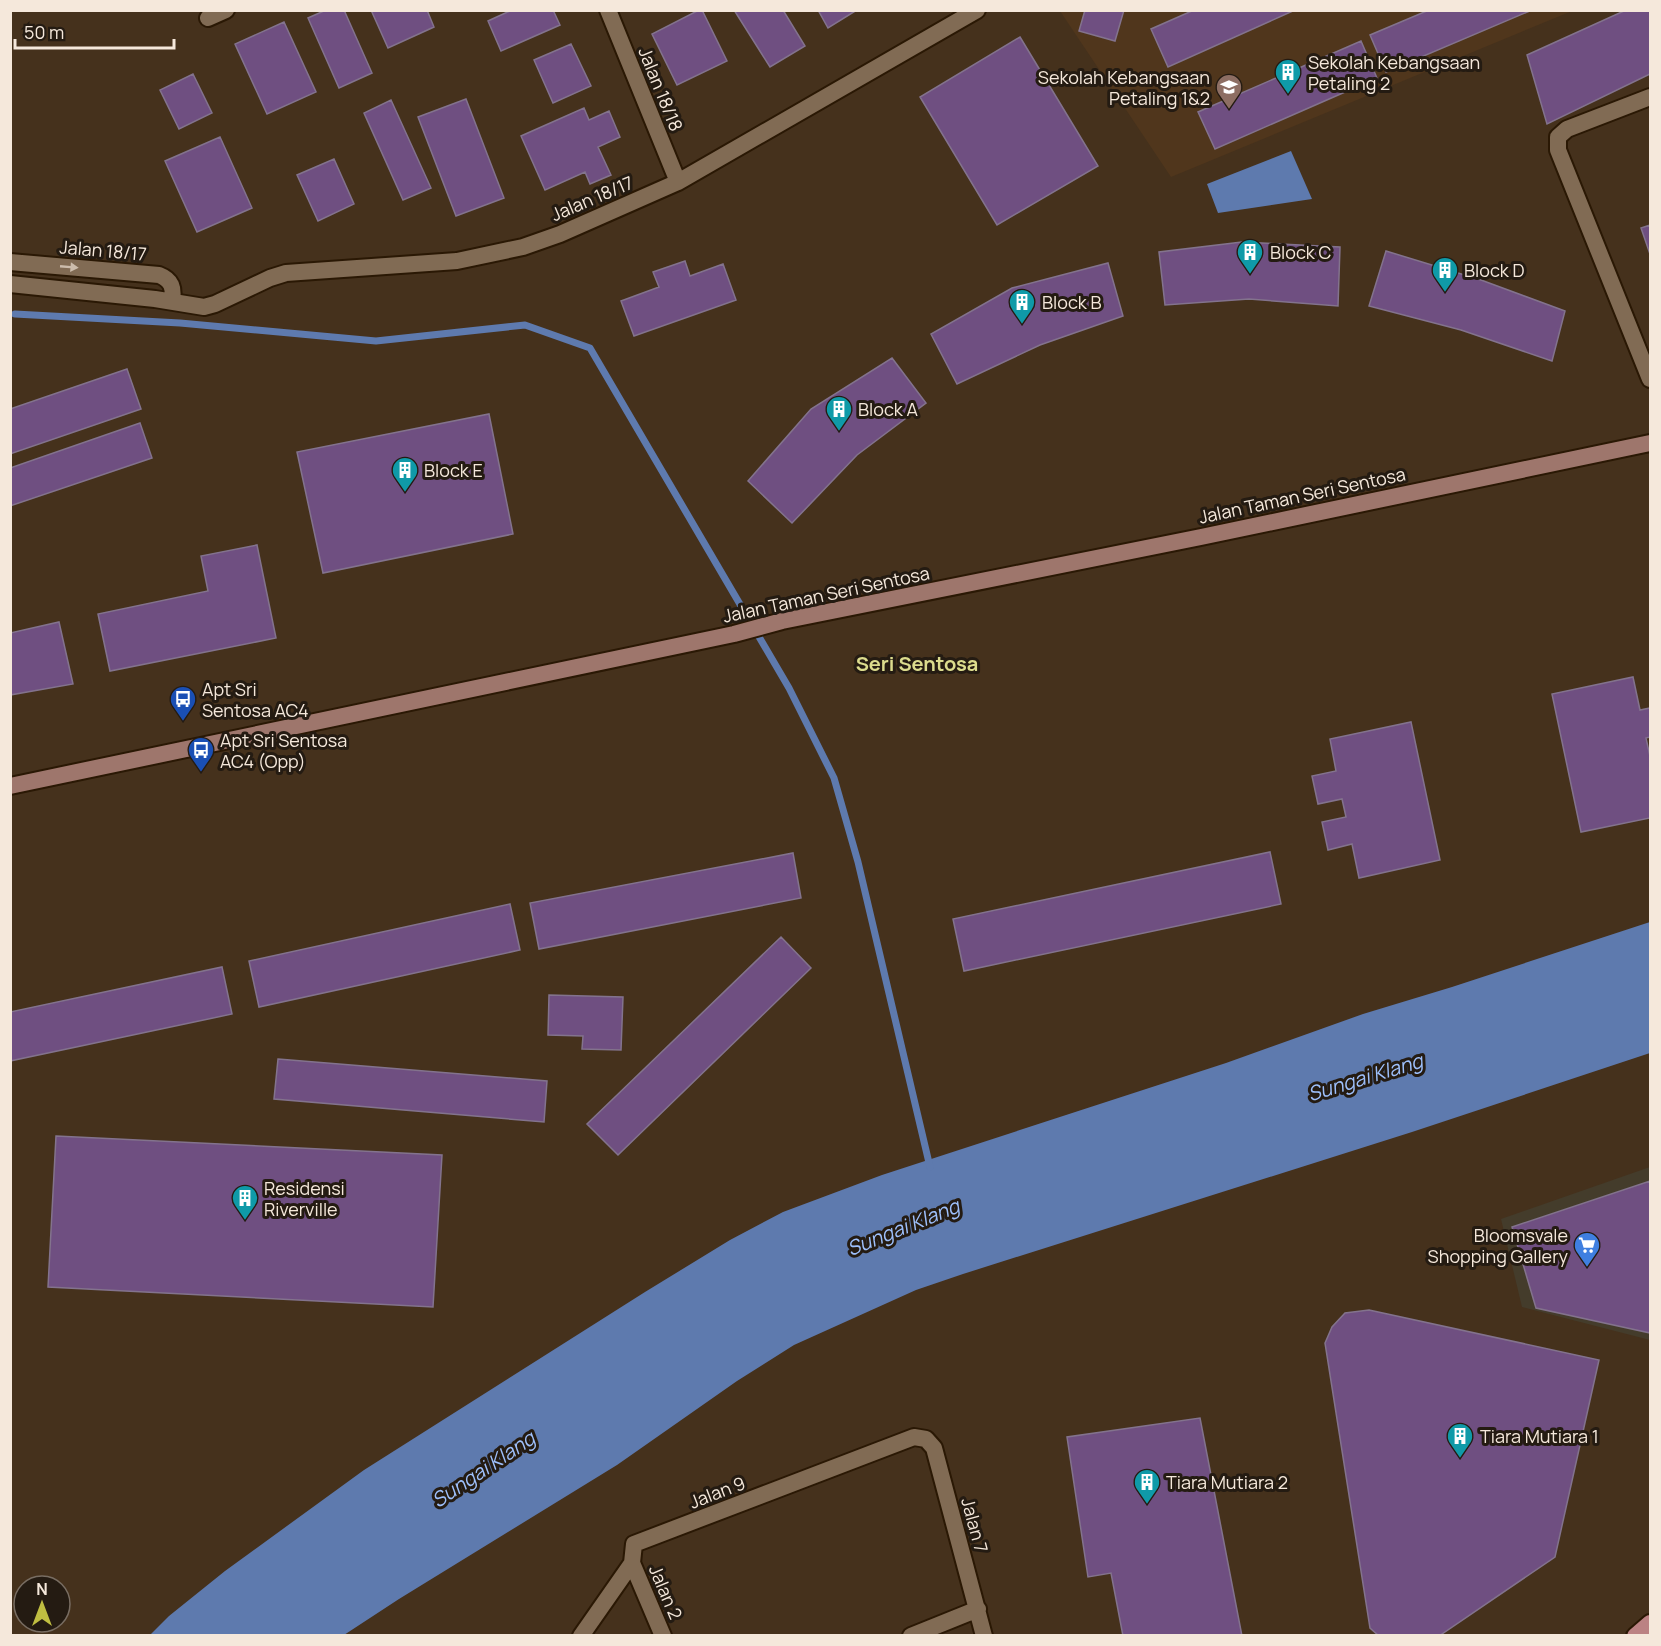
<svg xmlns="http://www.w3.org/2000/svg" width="1661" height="1646" font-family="Manrope,sans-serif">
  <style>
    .commercial { fill: #443c2b }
    .built { fill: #50361c }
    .water { fill: #5e7aae }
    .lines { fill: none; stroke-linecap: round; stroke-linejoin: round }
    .stream { stroke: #5e7aae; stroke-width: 7 }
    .building { fill: #6f4f81; stroke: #83738d; stroke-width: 1.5 }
    .minor-casing { stroke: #2a1804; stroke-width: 20 }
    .secondary-casing { stroke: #2a1804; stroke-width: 20 }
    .primary-casing { stroke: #2a1804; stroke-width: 20 }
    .minor { stroke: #816b54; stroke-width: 16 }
    .secondary { stroke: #9e766c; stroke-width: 16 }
    .primary { stroke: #bb8283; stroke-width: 16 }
    .oneway { fill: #ccbcac }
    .labels { text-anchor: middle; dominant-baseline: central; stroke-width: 6; stroke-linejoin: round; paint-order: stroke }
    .poi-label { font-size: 18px; fill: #f5e8db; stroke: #241b12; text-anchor: start }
    .street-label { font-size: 18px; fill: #f5e8db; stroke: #241b12 }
    .neighbourhood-label { font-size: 20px; font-weight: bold; fill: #dcdc8d; stroke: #241b12 }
    .water-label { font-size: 20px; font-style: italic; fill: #9ec0fc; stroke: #241b12 }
  </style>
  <rect width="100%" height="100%" fill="#45311c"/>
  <path class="commercial" d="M1650,1167V1340L1522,1307L1501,1219Z"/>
  <path class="built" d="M1060,11H1572L1171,177Z"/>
  <path class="water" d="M1291,151L1312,199L1218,213L1207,184Z
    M1650,922V1053L1412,1132L963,1274L916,1290L794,1345L737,1381L617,1465L399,1599L344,1635H150L169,1616L225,1571L364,1470L645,1292L730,1240L783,1212L882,1175L1226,1063L1363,1014L1452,987Z"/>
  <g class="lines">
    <path class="stream" d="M15,314L180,323L376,341L525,325L590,348L789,688L834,778L858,862L930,1167"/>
  </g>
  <path class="building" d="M326,10H344L372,73L339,88L308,18Z
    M371,10H427L434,27L388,48Z
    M512,10H553L560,25L501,51L488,21Z
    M699,10H702L727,61L677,85L652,34Z
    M734,10H783L805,46L770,67Z
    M818,10H857L828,28Z
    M1085,10H1124L1115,41L1079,31Z
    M1194,10H1295L1168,67L1151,29Z
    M1194,10H1295L1168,67L1151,29Z
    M1429,10H1532L1386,72L1370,35Z
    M1429,10H1532L1386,72L1370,35Z
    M1626,10H1650V74L1547,124L1527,55Z
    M284,22L316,92L267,114L235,44Z
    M1020,37L1098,166L997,225L920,97Z
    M1361,41L1377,78L1215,149L1198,112Z
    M1361,41L1377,78L1215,149L1198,112Z
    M571,44L591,86L553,103L534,60Z
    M193,74L212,113L179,129L160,90Z
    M466,99L504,198L456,216L418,117Z
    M391,100L431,188L403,200L364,113Z
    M584,108L589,120L609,111L620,137L598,147L611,175L590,184L585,172L545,190L521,136Z
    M220,137L252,208L197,232L165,161Z
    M334,159L354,204L318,221L297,175Z
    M1650,225V254L1641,228Z
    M1242,242L1340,247L1338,306L1249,299L1165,305L1159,252Z
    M1386,251L1481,280L1565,311L1552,361L1461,330L1369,306Z
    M685,261L690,276L723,264L736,300L634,336L621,301L659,287L653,272Z
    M1108,263L1123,316L1040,345L957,384L931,334L1012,288Z
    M892,358L926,403L857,455L792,523L748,481L811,409Z
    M127,369L141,409L10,454V409Z
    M489,414L513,534L323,573L297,452Z
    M140,423L152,458L10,506V468Z
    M257,545L276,638L110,671L98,614L208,591L201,556Z
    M59,622L73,684L10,695V633Z
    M1633,677L1640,710L1650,708V737L1646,738L1650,756V818L1581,832L1552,694Z
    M1411,722L1440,860L1359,878L1352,844L1328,850L1322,822L1346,817L1342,799L1318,804L1312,776L1336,771L1330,739Z
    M1270,852L1281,904L964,971L953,919Z
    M793,853L801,898L539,949L530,903Z
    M510,904L520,950L259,1007L249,961Z
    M781,937L811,968L618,1155L587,1124Z
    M222,967L232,1014L10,1061V1012Z
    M549,995L623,997L621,1050L582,1049L583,1036L548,1035Z
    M278,1059L547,1081L544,1122L274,1099Z
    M56,1136L442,1155L433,1307L48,1287Z
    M1650,1181V1333L1536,1308L1512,1227Z
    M1369,1310L1599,1360L1555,1557L1439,1636H1379L1370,1628L1325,1343L1332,1327L1345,1313Z
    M1200,1418L1242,1636H1123L1111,1573L1088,1577L1067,1437Z"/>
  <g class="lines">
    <g class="minor-casing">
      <path id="minor" d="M608,10L678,182
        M208,18L226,10
        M1650,97L1567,129L1558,137V150L1650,379
        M10,262L159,275C172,280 174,288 172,301
        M10,284L155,299L204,307L215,304L270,278L286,273L457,261L523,247L560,234L678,182L977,10
        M632,1563L663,1636
        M581,1636L632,1563L634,1544L914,1437L926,1439L934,1448L984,1636
        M911,1636L978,1609"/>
    </g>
    <g class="secondary-casing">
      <path id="secondary" d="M10,786L734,634L782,621L1201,537L1650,443"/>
    </g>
    <g class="primary-casing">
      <path id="primary" d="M1635,1636L1650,1623"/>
    </g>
    <use href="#minor" class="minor"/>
    <use href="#secondary" class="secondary"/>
    <use href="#primary" class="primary"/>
  </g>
  <defs><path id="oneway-solid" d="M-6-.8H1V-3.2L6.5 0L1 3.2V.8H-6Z" transform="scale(1.5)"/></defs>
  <use class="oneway" href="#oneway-solid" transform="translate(69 267) rotate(5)"/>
  <defs>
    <g id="building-pin" transform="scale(1.35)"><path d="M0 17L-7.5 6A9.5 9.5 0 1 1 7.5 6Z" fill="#0f9aa8" stroke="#241b12"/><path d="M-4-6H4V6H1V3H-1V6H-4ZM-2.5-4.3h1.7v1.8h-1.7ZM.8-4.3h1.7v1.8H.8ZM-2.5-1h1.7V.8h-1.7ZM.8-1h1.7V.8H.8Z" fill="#fff"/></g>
    <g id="school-pin" transform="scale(1.35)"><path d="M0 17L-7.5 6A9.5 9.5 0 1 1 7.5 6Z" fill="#8d6e63" stroke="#241b12"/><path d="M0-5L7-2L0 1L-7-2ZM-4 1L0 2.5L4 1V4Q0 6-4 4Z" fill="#fff"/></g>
    <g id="bus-pin" transform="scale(1.35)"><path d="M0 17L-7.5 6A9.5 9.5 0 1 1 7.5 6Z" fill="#1a4fb4" stroke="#241b12"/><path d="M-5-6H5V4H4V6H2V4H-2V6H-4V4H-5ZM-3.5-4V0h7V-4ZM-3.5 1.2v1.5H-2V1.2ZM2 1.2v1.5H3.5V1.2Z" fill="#fff"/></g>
    <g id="supermarket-pin" transform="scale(1.35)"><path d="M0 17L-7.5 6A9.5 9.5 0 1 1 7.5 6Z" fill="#3f7fe0" stroke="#241b12"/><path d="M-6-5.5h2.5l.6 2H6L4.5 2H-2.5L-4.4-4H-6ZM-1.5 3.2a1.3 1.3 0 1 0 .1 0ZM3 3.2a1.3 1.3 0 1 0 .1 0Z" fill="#fff"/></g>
  </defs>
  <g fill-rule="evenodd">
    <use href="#building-pin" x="1288" y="72"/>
    <use href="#school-pin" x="1229" y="87"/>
    <use href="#building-pin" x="1250" y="252"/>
    <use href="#building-pin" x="1445" y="270"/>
    <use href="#building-pin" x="1022" y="302"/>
    <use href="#building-pin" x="839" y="409"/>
    <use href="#building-pin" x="405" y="470"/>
    <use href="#bus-pin" x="183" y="699"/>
    <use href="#bus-pin" x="201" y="750"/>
    <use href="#building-pin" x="245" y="1198"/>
    <use href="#supermarket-pin" x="1587" y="1245"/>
    <use href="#building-pin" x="1460" y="1436"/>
    <use href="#building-pin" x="1147" y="1482"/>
  </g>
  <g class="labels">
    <g class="poi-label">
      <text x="1308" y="62">Sekolah Kebangsaan<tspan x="1308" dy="21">Petaling 2</tspan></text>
      <text x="1210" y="77" text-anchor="end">Sekolah Kebangsaan<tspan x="1210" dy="21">Petaling 1&amp;2</tspan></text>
      <text x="1270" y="252">Block C</text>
      <text x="1464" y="270">Block D</text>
      <text x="1042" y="302">Block B</text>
      <text x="858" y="409">Block A</text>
      <text x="424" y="470">Block E</text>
      <text x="202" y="689">Apt Sri<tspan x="202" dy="21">Sentosa AC4</tspan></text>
      <text x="220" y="740">Apt Sri Sentosa<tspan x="220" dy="21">AC4 (Opp)</tspan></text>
      <text x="264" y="1188">Residensi<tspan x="264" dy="21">Riverville</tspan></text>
      <text x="1568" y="1235" text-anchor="end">Bloomsvale<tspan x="1568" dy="21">Shopping Gallery</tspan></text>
      <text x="1480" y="1436">Tiara Mutiara 1</text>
      <text x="1166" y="1482">Tiara Mutiara 2</text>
    </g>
    <g class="street-label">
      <text transform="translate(661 89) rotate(68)">Jalan 18/18</text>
      <text transform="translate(592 198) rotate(-23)">Jalan 18/17</text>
      <text transform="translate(103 250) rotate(5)">Jalan 18/17</text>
      <text transform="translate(1302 495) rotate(-12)">Jalan Taman Seri Sentosa</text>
      <text transform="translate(826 594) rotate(-12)">Jalan Taman Seri Sentosa</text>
      <text transform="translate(717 1492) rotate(-21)">Jalan 9</text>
      <text transform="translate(975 1525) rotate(75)">Jalan 7</text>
      <text transform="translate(666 1592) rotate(67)">Jalan 2</text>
    </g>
    <g class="neighbourhood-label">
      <text x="917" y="663">Seri Sentosa</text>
    </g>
    <g class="water-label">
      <text transform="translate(1365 1077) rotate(-17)">Sungai Klang</text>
      <text transform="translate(903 1227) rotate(-22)">Sungai Klang</text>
      <text transform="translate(483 1469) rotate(-34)">Sungai Klang</text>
    </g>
  </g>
  <rect width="1661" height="1646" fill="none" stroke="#f5e8db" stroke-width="24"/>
  <g transform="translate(42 1604)"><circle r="28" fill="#241b12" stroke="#786d62" stroke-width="1.5"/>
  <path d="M0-4.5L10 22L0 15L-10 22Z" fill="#c0be41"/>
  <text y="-9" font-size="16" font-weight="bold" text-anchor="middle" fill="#f5e8db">N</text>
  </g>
  <path d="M15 39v9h159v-9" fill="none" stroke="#f5e8db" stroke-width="3"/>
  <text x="24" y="39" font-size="18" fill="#f5e8db" stroke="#241b12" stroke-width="4.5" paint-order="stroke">50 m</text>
</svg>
